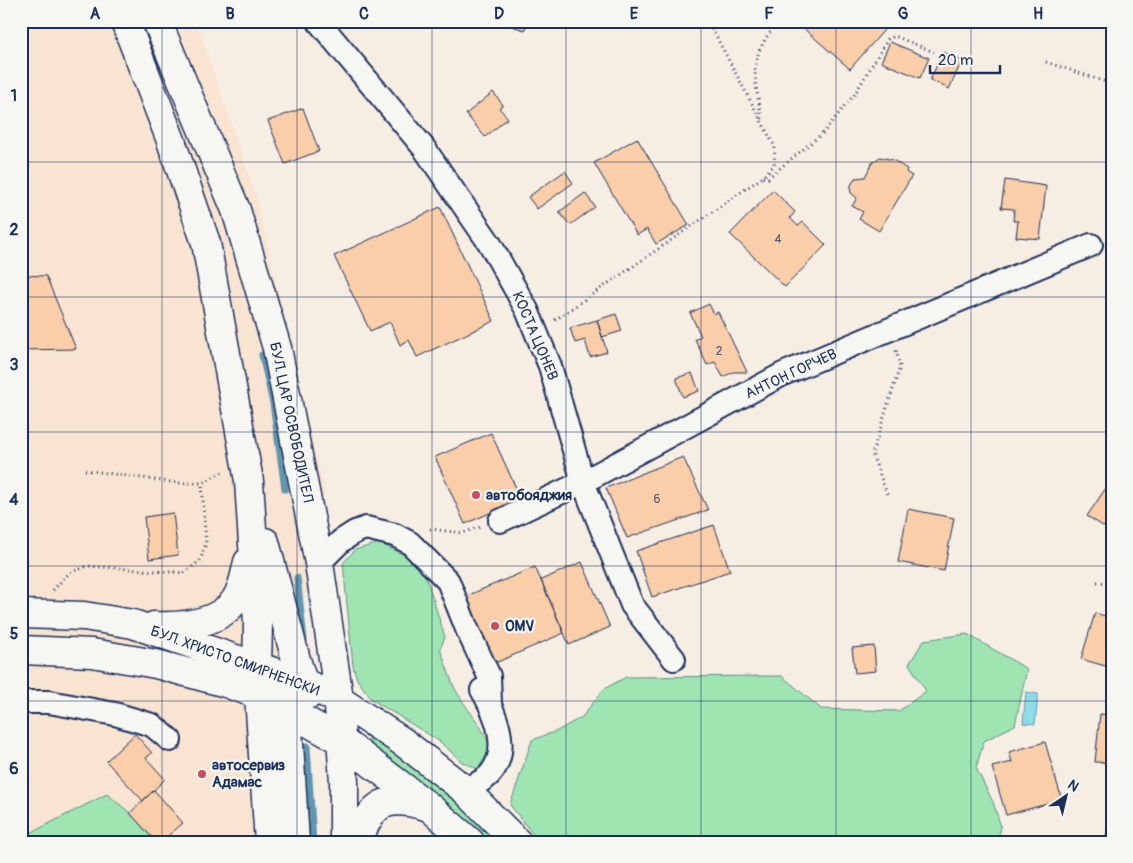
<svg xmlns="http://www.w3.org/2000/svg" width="1133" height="863" font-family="Pangolin,sans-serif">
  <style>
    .built { fill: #f8e4d1 }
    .green { fill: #9fe5b2; stroke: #5d8a88 }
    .water { fill: #8ddde9; stroke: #5f97b1 }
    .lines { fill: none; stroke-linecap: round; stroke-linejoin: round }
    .stream { stroke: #5f97b1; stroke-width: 7 }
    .building { fill: #f9cea8; stroke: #1b2f5e }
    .minor-casing { stroke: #1b2f5e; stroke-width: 26 }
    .major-casing { stroke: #1b2f5e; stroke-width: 31 }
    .path { stroke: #1b2f5e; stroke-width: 3; stroke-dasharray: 1 4; stroke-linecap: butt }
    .minor { stroke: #f6f6f2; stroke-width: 22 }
    .major { stroke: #f6f6f2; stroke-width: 28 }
    .grid { fill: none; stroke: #1b2f5e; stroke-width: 1; stroke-opacity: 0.55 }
    .poi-dot { fill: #d1495b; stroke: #f6f6f2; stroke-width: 2 }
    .labels { text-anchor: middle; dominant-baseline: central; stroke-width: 4.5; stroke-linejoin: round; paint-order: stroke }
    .number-label { font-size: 12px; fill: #525770 }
    .street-label { font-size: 15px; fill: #1b2f5e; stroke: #f6f6f2 }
    .poi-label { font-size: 15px; font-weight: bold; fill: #1b2f5e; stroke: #f6f6f2; text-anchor: start }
    .neatline { fill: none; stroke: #1b2f5e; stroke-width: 2 }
    .grid-label { font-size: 16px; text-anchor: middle; font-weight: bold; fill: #1b2f5e }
  </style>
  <rect width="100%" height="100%" fill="#f7eee3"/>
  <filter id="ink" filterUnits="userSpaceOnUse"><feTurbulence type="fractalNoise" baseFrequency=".02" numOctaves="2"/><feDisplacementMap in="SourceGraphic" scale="10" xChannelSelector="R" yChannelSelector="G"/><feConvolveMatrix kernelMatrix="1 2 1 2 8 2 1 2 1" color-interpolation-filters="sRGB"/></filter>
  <g filter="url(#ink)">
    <path class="built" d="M21,21H196L256,196L325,493L257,842H21Z"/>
    <path class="green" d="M379,543L411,558L426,577L445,637L440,649C445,661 449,675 454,687C466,709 481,723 491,748L478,769L462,762L439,741L371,699L357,679L353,666L343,563L355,550Z
      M967,634L1027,669L1015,725L984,741L976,768L993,802L1001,827L997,842H880L860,839L858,842H539L510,805L532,740L557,731L582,717L604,689L626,677L782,676L821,709L899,711L926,691L909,664L924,640Z
      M377,725L517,842H470L361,754Z
      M107,794L130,813L156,842H21V838Z"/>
    <path class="water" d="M1026,692L1038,694L1035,724L1023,723Z"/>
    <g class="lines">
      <path class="stream" d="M262,355L273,403L285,489
        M297,578L304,640
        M307,746L313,842"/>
    </g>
    <path class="building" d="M494,21H527L525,30Z
      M795,21H876L885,29L850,69Z
      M890,42L929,58L920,78L881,62Z
      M943,52L962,61L949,89L930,80Z
      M493,92L503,105L499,108L508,118L485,137L466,114Z
      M303,108L319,151L285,164L268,121Z
      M637,138L689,225L656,244L647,229L637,235L594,163Z
      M880,157L893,160L907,169L906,172L912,176L879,231L859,219L863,212L852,206L857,198L851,193L850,187L855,178L865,177L872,163Z
      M565,171L573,183L537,209L528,197Z
      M1005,180L1046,186L1040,239L1016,237L1018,221H1013L1014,209L1001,208Z
      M773,190L795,212L790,218L798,226L803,222L826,245L785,287L730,234Z
      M585,193L595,207L570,225L559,212Z
      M440,207L494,321L417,357L409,340L400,345L390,322L370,331L334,256Z
      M21,275L46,276L76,349L21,350Z
      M709,304L714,314L718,312L747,372H733L723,377L715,362L707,365L695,339L701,336L690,313Z
      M616,314L622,331L602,337L597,320Z
      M597,320L607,352L590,357L585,340L575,343L570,328Z
      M692,373L699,391L683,397L676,378Z
      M491,433L521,499L465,524L435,457Z
      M683,457L708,510L627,538L606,488Z
      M1112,479V526L1109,530L1087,516Z
      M908,509L954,518L944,571L898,562Z
      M173,513L178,555L149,559L144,517Z
      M714,525L730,571L652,597L636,551Z
      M582,562L610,627L569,645L541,580Z
      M535,567L564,633L493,664L464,597Z
      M1095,613L1112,618V668L1081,659Z
      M874,646L876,671L855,673L852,648Z
      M1100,714L1112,715V763L1095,762Z
      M135,734L152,753L146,758L165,779L143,801L106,761Z
      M1045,742L1062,800L1006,815L992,767L1012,762L1009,752Z
      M154,790L183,823L161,842H156L130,813Z
      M1108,826H1112V842H1105Z"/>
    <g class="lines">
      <g class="minor-casing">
        <path id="minor" d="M318,21L424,148L490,244L527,310L550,366L583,482L632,605L674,659
          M500,521L583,482L783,374L1091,245
          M319,563L341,541L355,532L366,528L395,535L410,543L448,581L467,629L489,676L490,703
          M21,702H49L115,714L152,725L170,740
          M465,790C473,785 485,781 491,773C511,748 496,714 482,690"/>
      </g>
      <g class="major-casing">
        <path id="major" d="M125,21L170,138L206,243L249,481L258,624L257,667L269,842
          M157,21L236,210L277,348L319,563L338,692L344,782V842
          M265,542L295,656L303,682L310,694
          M21,614L84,616L133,624L303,682L339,700L403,742L465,790L517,842
          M154,626C180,627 216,625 234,602C243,590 245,575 248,562
          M21,650L92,653L156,664L226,683L259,695L342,741L428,806L470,842
          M281,697L287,711L295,842
          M358,842C372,801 386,795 426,806"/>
      </g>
      <path class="path" d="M1046,62L1112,84
        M762,119C754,75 747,58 779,21
        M763,177L768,178L823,133L854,95L888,39L895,36L934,52
        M555,320L763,177L774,165L775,147L708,21
        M85,470L178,483H202L223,472
        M887,494L872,454L900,367L896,350
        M430,529L463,533L480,527
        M1097,582L1112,583
        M53,590L69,573L88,566L184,573L200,561L206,544L202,483"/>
      <use href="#minor" class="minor"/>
      <use href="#major" class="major"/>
    </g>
  </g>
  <path class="grid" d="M162,21V842M297,21V842M432,21V842M566,21V842M701,21V842M836,21V842M971,21V842M21,162H1112M21,297H1112M21,432H1112M21,566H1112M21,701H1112"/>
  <g class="poi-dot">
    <circle cx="476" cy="495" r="5"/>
    <circle cx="495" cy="626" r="5"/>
    <circle cx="202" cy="774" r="5"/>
  </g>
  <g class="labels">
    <g class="number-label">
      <text x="778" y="239">4</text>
      <text x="719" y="351">2</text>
      <text x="657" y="499">6</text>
    </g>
    <g class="street-label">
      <text transform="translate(535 336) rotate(67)">КОСТА ЦОНЕВ</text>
      <text transform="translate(791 374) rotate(-25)">АНТОН ГОРЧЕВ</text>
      <text transform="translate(291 422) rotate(78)">БУЛ. ЦАР ОСВОБОДИТЕЛ</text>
      <text transform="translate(235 661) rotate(20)">БУЛ. ХРИСТО СМИРНЕНСКИ</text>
    </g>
    <g class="poi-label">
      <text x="486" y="495">автобояджия</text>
      <text x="505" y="626">OMV</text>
      <text x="212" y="765">автосервиз<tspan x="212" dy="17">Адамас</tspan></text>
    </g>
  </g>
  <rect width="1133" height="863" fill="none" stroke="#f6f6f2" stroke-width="55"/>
  <g transform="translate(1066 796) rotate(35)" stroke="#f6f6f2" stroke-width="4" paint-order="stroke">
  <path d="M0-4L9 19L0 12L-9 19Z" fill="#1b2f5e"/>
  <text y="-8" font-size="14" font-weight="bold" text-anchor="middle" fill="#1b2f5e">N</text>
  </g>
  <path d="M930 65v8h70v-8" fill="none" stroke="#1b2f5e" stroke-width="2.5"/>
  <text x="938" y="65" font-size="15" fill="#1b2f5e" stroke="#f6f6f2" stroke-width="4" paint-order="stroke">20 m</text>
  <rect x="28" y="28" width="1078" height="808" class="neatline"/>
  <g class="grid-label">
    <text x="95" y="19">A</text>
    <text x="230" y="19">B</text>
    <text x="364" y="19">C</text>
    <text x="499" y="19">D</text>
    <text x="634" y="19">E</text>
    <text x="769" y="19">F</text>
    <text x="903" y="19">G</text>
    <text x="1038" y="19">H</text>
    <text x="14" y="101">1</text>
    <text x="14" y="235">2</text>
    <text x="14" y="370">3</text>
    <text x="14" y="505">4</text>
    <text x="14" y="639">5</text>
    <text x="14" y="774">6</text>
  </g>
</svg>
